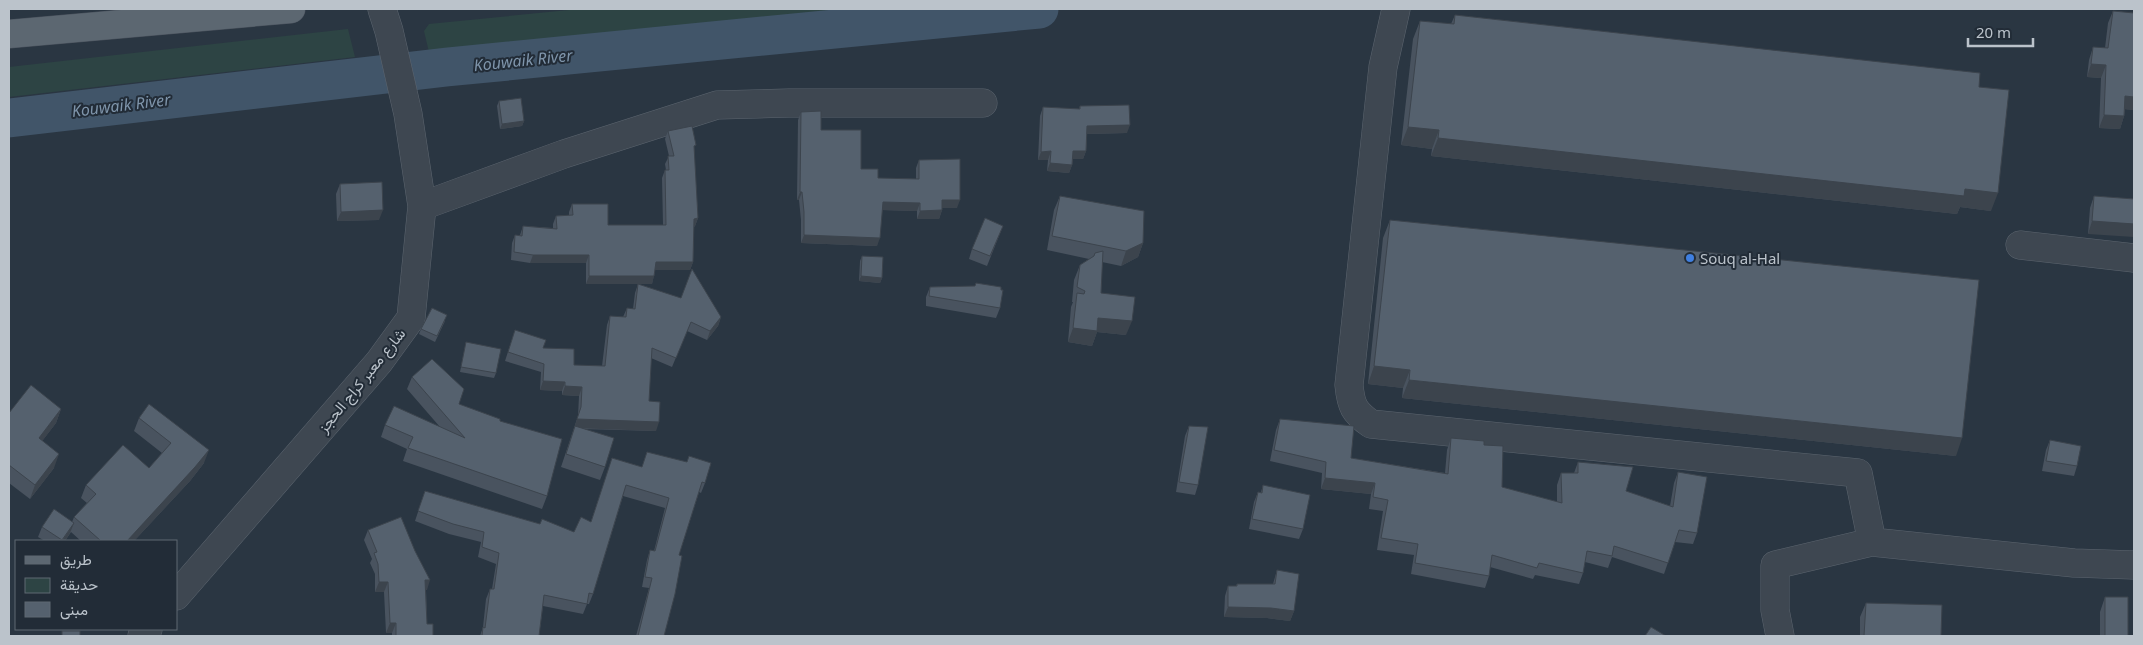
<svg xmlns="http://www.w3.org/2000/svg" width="2143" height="645" font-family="'Noto Sans',Vazirmatn,sans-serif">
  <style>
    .green { fill: #2d4444 }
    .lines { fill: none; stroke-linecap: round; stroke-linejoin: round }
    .river { stroke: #415569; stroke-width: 39 }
    .minor-casing { stroke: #5c656f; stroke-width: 29 }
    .major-casing { stroke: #4b535e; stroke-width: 29 }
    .minor { stroke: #3e4751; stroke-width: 28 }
    .major { stroke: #5c6771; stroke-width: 28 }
    .wall { fill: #49535f }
    .shaded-wall { fill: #3c444d }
    .building { fill: #55616e; stroke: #3c444d }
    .shop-dot { fill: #3f7fe0; stroke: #222c37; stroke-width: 2 }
    .labels { text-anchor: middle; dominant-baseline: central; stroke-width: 4; stroke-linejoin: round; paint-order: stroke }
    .poi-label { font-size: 15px; fill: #bbc3cb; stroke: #222c37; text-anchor: start }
    .street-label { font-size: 15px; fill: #bbc3cb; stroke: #222c37 }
    .water-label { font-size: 16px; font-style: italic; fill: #7f95ab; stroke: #222c37 }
  </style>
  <rect width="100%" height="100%" fill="#2a3642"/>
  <path class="green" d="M579,9H846L429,52L424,31L429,24Z
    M348,29L355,57L9,97V67Z"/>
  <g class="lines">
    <path class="river" d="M9,118L447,67L1039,9"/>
    <g class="minor-casing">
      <path id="minor" d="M1396,9L1383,67L1349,385C1351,406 1354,412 1371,424L1858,473L1872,542
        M422,206L564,154L717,105L789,103H983
        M2020,245L2134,258
        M176,596L379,362L411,318L422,206L408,114L389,31L382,9
        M142,636L148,629
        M1780,636L1775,610V565L1872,542L2074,563L2134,565"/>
    </g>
    <g class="major-casing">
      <path id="major" d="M9,34L291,9"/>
    </g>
    <use href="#minor" class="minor"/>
    <use href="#major" class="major"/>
  </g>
  <path class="wall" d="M2113,11L2134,13V110L2125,109L2124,116L2120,129L2099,128L2101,78L2087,77L2089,60L2093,47L2105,48L2108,23Z
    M1455,15L1979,87L1991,211L1960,207L1957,214L1431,156L1432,149L1401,145L1413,39L1420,21L1451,24Z
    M499,101L524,121L522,126L500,129L497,106Z
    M1080,106L1127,133L1087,134L1086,151L1083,159H1073L1072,165L1069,173L1047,171L1048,160H1038L1040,116L1043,107L1079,109Z
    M801,112L821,130L861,169L878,178L916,179V168L919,160L957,208H942V210L939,219H917V211L882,210L877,246L801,243V220L799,200H797L798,120Z
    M668,131L694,150L698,218L695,226L694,227L693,262L690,270H655L652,284H586V263H530L511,260L512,243L515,235H520L523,226L553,228V224L556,216L569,215V212L572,204L608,225H663L662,178L665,170H666L665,164L669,156L665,139Z
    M340,184L379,220L337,221L336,194Z
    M1060,196L1143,243L1138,257L1121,266L1102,262L1101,293L1126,335L1097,332L1092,346L1068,342L1071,307L1073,302H1072L1074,280L1080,265L1089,259L1047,250L1054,210Z
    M2094,196L2134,199L2088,234L2090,208Z
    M1390,220L1956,456L1402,398L1403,388L1368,384L1383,238Z
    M1003,226L987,266L969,259L972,249Z
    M862,256L882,278L880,283L859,281L860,261Z
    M976,283L1000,308L996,318L926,306V297L930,287L975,286Z
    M638,284L721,317L718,326L707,340L687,331L672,367L651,358L649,401L656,431L583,429L605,467L600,480L561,467L578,416L579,396L562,395V391L540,390L541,372L505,361L515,330L543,348L574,365L602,366L607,325L610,316L623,317L627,308L633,309L635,293Z
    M445,321L435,342L419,334L421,329Z
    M466,342L496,373L494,378L460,372Z
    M412,377L459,404L500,421L547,496L542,509L403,461L407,449L381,437L385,425L440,427L407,389Z
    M61,409L56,423L42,441L54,468L30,499L9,483V413Z
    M139,418L204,463L190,481L134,541H81L71,532L65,541H45L38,537L42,527L72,522L74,517L87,503L81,498L86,485L149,468L162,453L134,431Z
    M1280,419L1351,458L1445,473L1447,450L1451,438L1484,445L1502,487L1557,502V485L1561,473H1574L1578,462L1626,491L1670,506L1674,483L1678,472L1697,533L1693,544L1675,542L1664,574L1612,557L1608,568L1585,562L1583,573L1579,584L1535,575L1533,579L1490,567L1489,576L1485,588L1411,574L1414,555L1377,550L1383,511L1369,509L1371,494L1321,489L1322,473L1270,461L1276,430Z
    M1189,426L1198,485L1195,495L1176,492L1185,436Z
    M2050,440L2077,466L2074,476L2042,471L2046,450Z
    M647,452L705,483L701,493L699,492L679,555L664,636H636L649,588L642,587L647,560L650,550L654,551L665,508L623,496L593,594L589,604H587L583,614L543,606L539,636H480L483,627L486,599L490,589H492L496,564L478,557L481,542L449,534L415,521L425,491L540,524L574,532L591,522L612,458L642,467Z
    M1263,485L1303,529L1299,539L1249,529L1254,502L1258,492H1261Z
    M368,530L427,590H426L427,624L433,636H392V633H386L384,592H375V574L370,563L372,559L364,540Z
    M1277,570L1294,611L1290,621L1267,618L1224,617L1225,596L1228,586H1236L1237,584H1273Z
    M2105,597L2128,636H2100V612Z
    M1866,603L1941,636H1860V617Z"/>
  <path class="shaded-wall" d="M2091,64L2106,65L2101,78L2087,77Z
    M2125,96L2134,97V110L2121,109Z
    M2104,115L2124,116L2120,129L2099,128Z
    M524,121L522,126L500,129L502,124Z
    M1130,125L1127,133L1084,134L1087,126Z
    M1408,127L1439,130L1432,149L1401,145Z
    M1438,138L1965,189L1998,193L1991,211L1960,207L1957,214L1431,156Z
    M1051,151L1048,160H1038L1041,152Z
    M1073,151H1086L1083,159H1070Z
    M1050,163L1072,165L1069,173L1047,171Z
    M800,192H802L799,200H797Z
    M942,200H960L957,208H939Z
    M883,202L920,203L917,211L880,210Z
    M383,210L379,220L337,221L341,212Z
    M942,210L939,219H917L920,211Z
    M698,218L695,226L691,227L694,219Z
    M2092,221L2134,224V237L2088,234Z
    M804,235L880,238L877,246L801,243Z
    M1143,243L1138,257L1121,266L1126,251Z
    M533,255H589L586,263H530Z
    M656,262H693L690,270H653Z
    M589,276H654L652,284H586Z
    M861,276L882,278L880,283L859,281Z
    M721,317L718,326L707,340L710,331Z
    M1098,318L1132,321L1126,335L1097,332L1092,346L1068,342L1073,328Z
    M1374,366L1410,370L1403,388L1368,384Z
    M1409,380L1962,438L1956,456L1402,398Z
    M543,381L565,382L562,391L540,390Z
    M565,386L582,387L579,396L562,395Z
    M61,409L56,423L34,452L39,438Z
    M577,419L659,422L656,431L574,428Z
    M209,450L204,463L190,481L134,541H127Z
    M59,454L54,468L30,499L35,485Z
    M1325,478L1375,483L1371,494L1321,489Z
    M74,523L70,533L65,541H62Z
    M425,580H430L427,590H421Z
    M379,582H388L384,592H375Z
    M1228,607L1271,608L1294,611L1290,621L1267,618L1224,617Z
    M390,623H396L392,633H386Z"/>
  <path class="building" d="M2113,11L2134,13V97L2125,96L2124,116L2104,115L2106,65L2091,64L2093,47L2108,48Z
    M1455,15L1980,73L1979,87L2009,90L1998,193L1965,189L1964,196L1438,138L1439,130L1408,127L1420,21L1454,24Z
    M521,98L524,121L502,124L499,101Z
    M1129,105L1130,125L1087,126L1086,151H1073L1072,165L1050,163L1051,151L1041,152L1043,107L1080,109V106Z
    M821,111V130H861V169H878V178L919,179V160L960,159V200H942V210L920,211V203L883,202L880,238L804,235V212L802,192H800L801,112Z
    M692,126L696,145L694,146L698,218L694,219L693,262H656L654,276H589V255H533L514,252L515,235L522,236L523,226L557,229L556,216L573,215L572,204H608V225H666L665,170H669L668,156H674L668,131Z
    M382,182L383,210L341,212L340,184Z
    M1060,196L1144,211L1143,243L1126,251L1052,236Z
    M2094,196L2134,199V224L2092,221Z
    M985,218L1003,226L990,256L972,249Z
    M1390,220L1979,280L1962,438L1409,380L1410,370L1374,366Z
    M1103,251L1101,293L1135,297L1132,321L1098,318L1097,331L1073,328L1077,293L1084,294L1085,291L1077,287L1080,265L1094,256L1095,253Z
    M862,256L883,257L882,278L861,276Z
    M692,269L721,317L710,331L691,322L676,358L652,348L649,401L660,402L659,422L577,419L581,407L582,387L565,386V382L543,381L544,364L508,352L515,330L546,340L543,348L574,349V365L605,366L610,316L626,317L627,308L635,309L638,284L681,298Z
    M976,283L1001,287V290H1003L1000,308L929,296L930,287L975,286Z
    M432,308L447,315L437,336L421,329Z
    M466,342L501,349L496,373L461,367Z
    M432,359L464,389L459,404L500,419V421L562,439L547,496L408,448L413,437L385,425L394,406L465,438L412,377Z
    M31,385L61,409L39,438L59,454L35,485L9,465V413Z
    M149,404L209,450L195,467L127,541H101L74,517L96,494L86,485L123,445L149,468L171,443L139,418Z
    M1280,419L1354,426L1351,458L1448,474L1451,438L1484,441V445L1503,446L1502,487L1562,503L1561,473H1578V462L1633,467L1626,491L1673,507L1678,472L1707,477L1697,533L1679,530L1668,563L1614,546L1612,556L1587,551L1583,573L1539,563L1537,568L1492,555L1489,576L1415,563L1418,544L1381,538L1388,500L1373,497L1375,483L1325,478L1326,462L1274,450Z
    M575,426L614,438L605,467L566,454Z
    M1189,426L1208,427L1198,485L1179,482Z
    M2050,440L2081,446L2077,466L2046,461Z
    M647,452L687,462L689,456L711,463L705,483L702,482L679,555L682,556L675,594L664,636H638L652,578L645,577L650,550L655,551L669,498L626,485L593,594L589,593L587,604L544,595L539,636H482L483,627L485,628L490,589H494L499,553L482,547L484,532L453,524L418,511L425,491L540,524L542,519L574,532L581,517L591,522L612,458L642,467Z
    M1263,485L1310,495L1303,529L1252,519L1258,492L1262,493Z
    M54,509L74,523L62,540L42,527Z
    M401,517L415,551L430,580H425L427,624H433V636H396V623H390L388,582H379L378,564L374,553L377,552L368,530Z
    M1277,570L1299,574L1294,611L1271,608L1228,607V586H1237V584H1275Z
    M2105,597H2128V636H2105Z
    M1866,603L1942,605L1941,636H1864Z
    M1651,627L1666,636H1645Z
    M62,631H80V636H62Z"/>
  <circle class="shop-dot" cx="1690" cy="258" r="5"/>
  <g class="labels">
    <g class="poi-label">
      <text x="1700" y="258">Souq al-Hal</text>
    </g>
    <g class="street-label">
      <text transform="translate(361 380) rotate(-51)">شارع معبر كراج الحجز</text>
    </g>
    <g class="water-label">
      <text transform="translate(523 60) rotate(-6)">Kouwaik River</text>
      <text transform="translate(121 105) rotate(-7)">Kouwaik River</text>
    </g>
  </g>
  <rect width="2143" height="645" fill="none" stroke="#bbc3cb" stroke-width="20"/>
  <rect x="15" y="540" width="162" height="90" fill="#222c37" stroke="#5f6872"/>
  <rect x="25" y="556" width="25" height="8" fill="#5c6771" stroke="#5f6872"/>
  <text x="60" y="565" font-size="15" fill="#bbc3cb">طريق</text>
  <rect x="25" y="578" width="25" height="15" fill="#2d4444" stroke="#5f6872"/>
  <text x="60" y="590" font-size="15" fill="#bbc3cb">حديقة</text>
  <rect x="25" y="602" width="25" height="15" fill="#55616e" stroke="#5f6872"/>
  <text x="60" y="615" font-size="15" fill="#bbc3cb">مبنى</text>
  <path d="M1968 38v8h65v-8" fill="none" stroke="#bbc3cb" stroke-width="2.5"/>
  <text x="1976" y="38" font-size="15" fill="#bbc3cb" stroke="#222c37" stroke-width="4" paint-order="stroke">20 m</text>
</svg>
